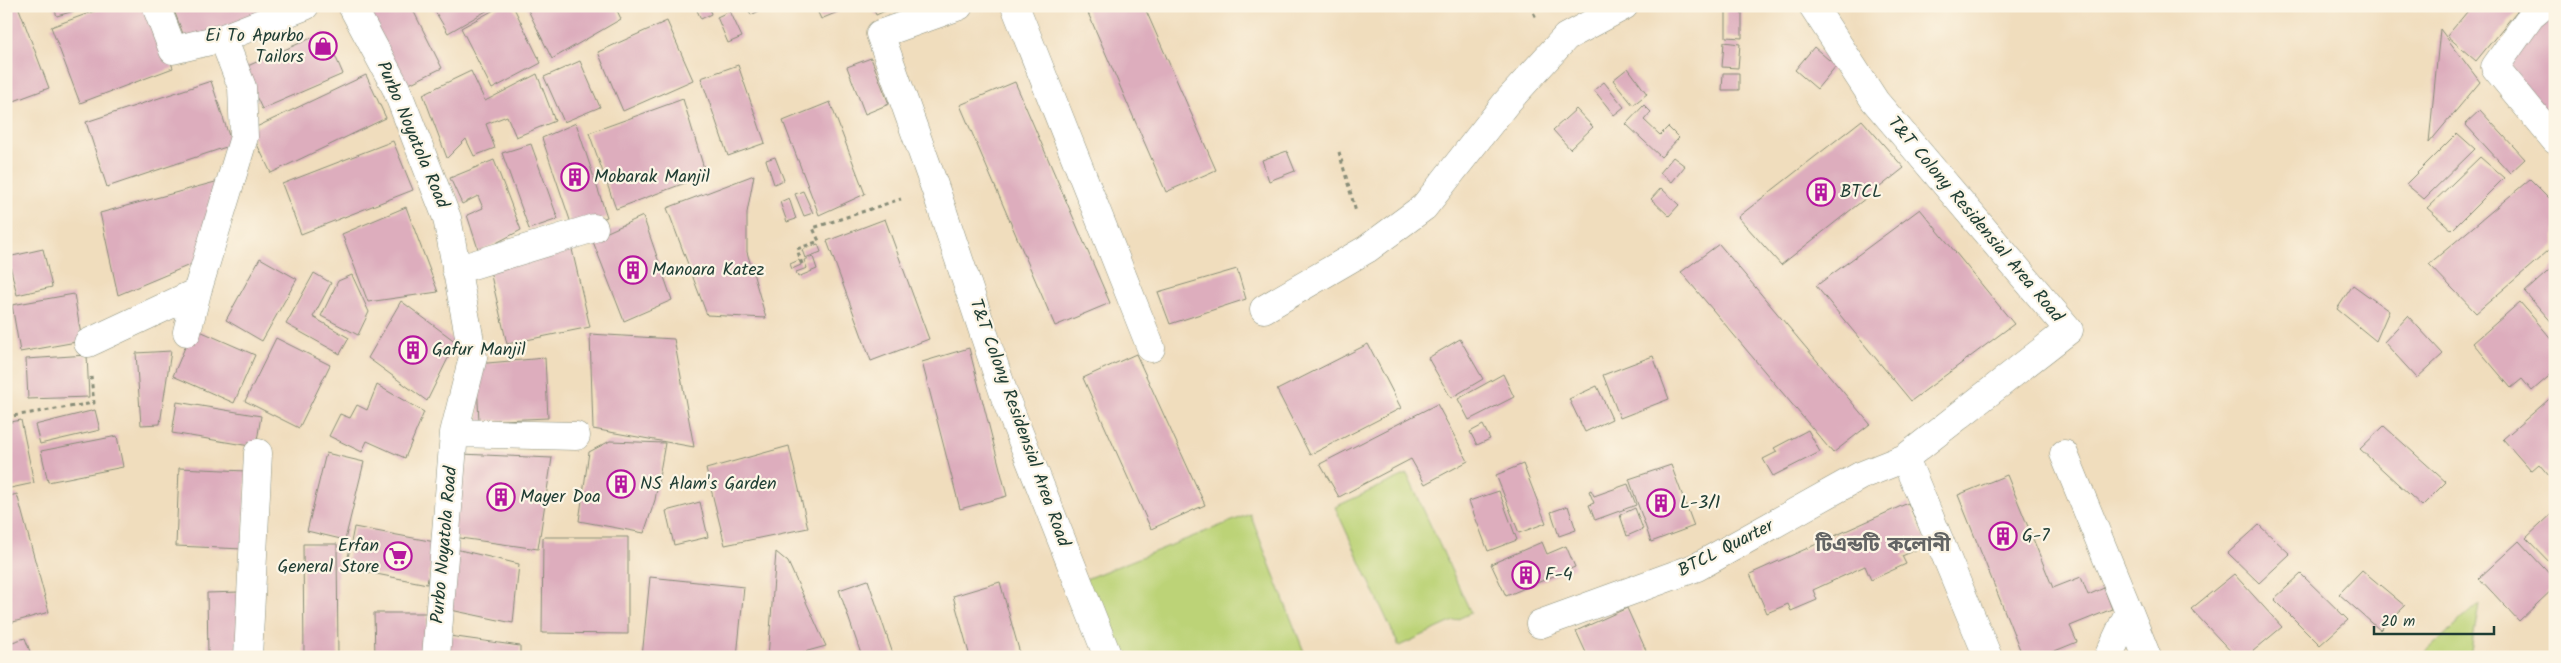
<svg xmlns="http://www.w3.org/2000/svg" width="2561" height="663" font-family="Kalam,'Noto Sans Bengali',sans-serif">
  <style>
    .green { fill: #bcd377; stroke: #6e8856 }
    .building { fill: #ddadbd }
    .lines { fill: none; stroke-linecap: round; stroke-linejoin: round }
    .street-casing { stroke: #888d78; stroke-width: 29 }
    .path { stroke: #888d78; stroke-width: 3; stroke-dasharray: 4 4; stroke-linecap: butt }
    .street { stroke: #fff; stroke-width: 28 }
    .labels { text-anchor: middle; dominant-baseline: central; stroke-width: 4.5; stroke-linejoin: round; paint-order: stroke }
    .poi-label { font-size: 18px; fill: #1f3d34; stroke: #fcf5e5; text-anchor: start }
    .street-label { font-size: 18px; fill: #1f3d34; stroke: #fcf5e5 }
    .quarter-label { font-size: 20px; font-weight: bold; fill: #626464; stroke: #fcf5e5 }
  </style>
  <rect width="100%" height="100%" fill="#fcf5e5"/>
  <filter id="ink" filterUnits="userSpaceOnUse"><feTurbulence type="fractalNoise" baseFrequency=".02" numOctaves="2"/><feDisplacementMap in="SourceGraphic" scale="10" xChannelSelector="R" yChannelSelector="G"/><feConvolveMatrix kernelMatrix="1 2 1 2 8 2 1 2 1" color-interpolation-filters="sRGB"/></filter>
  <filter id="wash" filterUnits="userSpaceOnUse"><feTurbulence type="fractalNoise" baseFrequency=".0096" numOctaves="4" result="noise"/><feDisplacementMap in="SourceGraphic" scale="20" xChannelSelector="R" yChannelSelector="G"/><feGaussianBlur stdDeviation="1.12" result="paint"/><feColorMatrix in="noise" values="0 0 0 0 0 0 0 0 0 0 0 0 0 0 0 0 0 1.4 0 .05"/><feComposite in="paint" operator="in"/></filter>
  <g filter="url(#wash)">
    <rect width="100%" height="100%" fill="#f0ddbd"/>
    <path class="green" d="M1407,474L1471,613L1399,646L1335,507Z
      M1250,514L1306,657H1108L1078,582Z
      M2479,604L2470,657H2420Z"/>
    <g id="blocks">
      <path class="building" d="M18,6L49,88L6,104V10Z
        M53,6H72L74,11L57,16Z
        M108,6H150L173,68L80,103L51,27Z
        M178,6H278L187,44L173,8Z
        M383,6H411L442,68L403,87L366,15Z
        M432,6H495L448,33Z
        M501,6H513L541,63L492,89L461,28Z
        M526,6H615L621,19L552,59Z
        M695,6H709L711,14L701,19Z
        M747,6H769L751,15Z
        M815,6H852L821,19Z
        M872,6H896L876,15Z
        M1085,6H1144L1216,170L1166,192Z
        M2472,6H2521L2476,61L2447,36Z
        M1726,8H1742V38L1726,37Z
        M730,11L742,37L728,43L717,17Z
        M2547,16L2555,24V125L2503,66Z
        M667,21L693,80L623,111L598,52Z
        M2440,29L2480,82L2429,143Z
        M325,32L343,74L262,109L243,68Z
        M1724,42L1740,44L1738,68L1722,67Z
        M1814,47L1836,66L1817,89L1795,70Z
        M871,58L889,104L865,114L847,67Z
        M580,61L600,107L564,122L544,77Z
        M738,65L765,143L728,156L701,78Z
        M1628,68L1647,94L1633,105L1613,80Z
        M471,71L485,101L537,74L555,121L516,137L507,116L486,124L495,148L474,156L466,139L447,158L423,94Z
        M1723,73H1739V90H1722Z
        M366,75L386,118L271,173L250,130Z
        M211,81L232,145L107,187L86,122Z
        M1015,82L1110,303L1055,326L960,105Z
        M1604,82L1624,107L1614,115L1594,90Z
        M683,99L706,175L616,209L589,133Z
        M830,102L865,194L819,215L783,121Z
        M1644,105L1651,112L1644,120L1660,135L1668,127L1679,138L1661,157L1626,124Z
        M1576,109L1593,127L1570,149L1553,130Z
        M2480,110L2525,159L2510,173L2465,124Z
        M1862,120L1904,168L1781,265L1738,217Z
        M576,123L607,217L573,229L542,138Z
        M2457,133L2475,149L2424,199L2406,184Z
        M393,141L413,190L301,234L282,184Z
        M531,144L558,219L529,229L502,153Z
        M1287,151L1295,171L1269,181L1262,160Z
        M775,157L784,180L774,184L766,160Z
        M1673,157L1685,166L1672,182L1660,173Z
        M2480,157L2504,178L2452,230L2427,208Z
        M494,160L521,230L479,252L467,215L483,208L478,196L462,204L450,178Z
        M754,175L747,213V252L766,318L707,315L667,208Z
        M2530,179L2555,204V245L2476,313L2429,264Z
        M219,181L204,259L118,295L100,213Z
        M1661,188L1679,205L1669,216L1651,199Z
        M803,191L813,213L804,216L795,194Z
        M789,198L796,219L787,222L780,202Z
        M406,207L438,292L368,302L342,234Z
        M1920,209L2014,324L1911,401L1816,286Z
        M643,216L672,300L624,321L592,239Z
        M885,219L929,339L871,361L827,241Z
        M818,244L821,252L805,258L802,250Z
        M1719,244L1870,424L1833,453L1681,272Z
        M571,245L590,327L507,344L489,267Z
        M43,249L52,287L17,295L8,257Z
        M813,257L817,269L798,277L796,272L807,268L804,260Z
        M260,258L297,279L262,341L226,320Z
        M799,260L801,265L792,269L790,264Z
        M2555,265V326L2525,292Z
        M1237,269L1246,299L1170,324L1158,292Z
        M314,273L331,283L313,317L349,338L340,354L286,324Z
        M352,275L369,312L358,335L321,316L338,281Z
        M2353,285L2389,311L2376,341L2337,309Z
        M74,294L82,341L20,352L12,305Z
        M401,301L456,342L427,401L368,358Z
        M2520,302L2555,343V371L2532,391L2522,379L2511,388L2473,343Z
        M2408,316L2443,354L2417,378L2384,342Z
        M193,328L255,355L234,403L173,376Z
        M590,334L674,339L694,447L593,429Z
        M276,338L330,365L299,428L245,401Z
        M1460,339L1483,379L1451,398L1428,358Z
        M1368,344L1401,408L1310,455L1277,390Z
        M969,348L1007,496L960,509L922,362Z
        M171,351L160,424L141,425L136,353Z
        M1136,354L1205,505L1151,529L1083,378Z
        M87,355L89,397L28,399L26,359Z
        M1653,356L1669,399L1620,418L1603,375Z
        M545,358L548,418L479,421L476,364Z
        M1503,374L1514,397L1469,420L1458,399Z
        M377,385L424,412L405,458L367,441L362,452L329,436L340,414L350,418L357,405L367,410Z
        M1597,386L1612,419L1585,432L1569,399Z
        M2555,394V483L2539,464L2531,471L2503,439Z
        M177,402L261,416L256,447L172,433Z
        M1437,404L1468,461L1425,484L1411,459L1339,497L1320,464Z
        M95,410L100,430L40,444L35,425Z
        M21,420L34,483L6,489V423Z
        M1483,425L1490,439L1477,445L1470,432Z
        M2384,426L2446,482L2422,506L2360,449Z
        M1808,430L1820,452L1773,476L1763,459L1777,452L1774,448Z
        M117,436L123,467L48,482L41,451Z
        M610,441L665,443L655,500L644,533L579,521L589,452Z
        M789,446L808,528L725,545L706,469Z
        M326,453L364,462L345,540L307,531Z
        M461,454L552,458L538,549L453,537Z
        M1523,464L1546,523L1519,533L1496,475Z
        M1671,465L1694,526L1651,542L1629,479Z
        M179,468L246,471L243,549L176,546Z
        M2007,475L2053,588L2081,577L2088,595L2104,588L2112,609L2070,626L2077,642L2040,657H2023L1958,495Z
        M1628,484L1636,505L1595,520L1589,505L1594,503L1589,491L1591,490L1594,496Z
        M1499,491L1517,540L1488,551L1469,501Z
        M17,494L49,612L6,624V497Z
        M700,502L708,537L674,545L666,511Z
        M1908,503L1927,545L1902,556L1906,564L1871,580L1865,566L1813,590L1817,600L1791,611L1788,604L1767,613L1750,574Z
        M1568,506L1576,530L1559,536L1551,512Z
        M1635,508L1643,529L1627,536L1620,515Z
        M2555,511V568L2526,538Z
        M2259,525L2290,554L2259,583L2228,553Z
        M354,527L435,542L427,584L346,568Z
        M543,537H628V634L542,633Z
        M2519,541L2555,580V587L2519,621L2479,578Z
        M1542,542L1547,554L1566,546L1575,567L1506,596L1491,564Z
        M303,544H337L338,657H304Z
        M451,548L519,564L513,623L441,608Z
        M776,552L788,562L826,646L786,657H768Z
        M2362,570L2405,606L2380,630L2339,594Z
        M2234,574L2282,627L2246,657H2236L2191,609Z
        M2301,574L2348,620L2320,645L2274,599Z
        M650,577L744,587L737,657H642Z
        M868,580L894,657H862L839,590Z
        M1000,582L1021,657H970L953,596Z
        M239,592L240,657H208L207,593Z
        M1627,608L1649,657H1588L1576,631Z
        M374,613H427L428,657H375Z
        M442,635L520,646V657H440Z
        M25,638L32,657H6V644Z"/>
    </g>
  </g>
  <g filter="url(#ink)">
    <use href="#blocks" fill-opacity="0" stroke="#888d78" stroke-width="1"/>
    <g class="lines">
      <g class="street-casing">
        <path id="street" d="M352,6L396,88L447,218L473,357L454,433L436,657
          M959,6L880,34L935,188L1006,400L1108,657
          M1015,6L1151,348
          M2543,6L2531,16L2495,67L2555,140
          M223,38L305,6
          M456,270L594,228
          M1264,309L1367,249L1424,207L1506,103L1566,37L1624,6
          M187,332L197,292
          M88,343L197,292L244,137L242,87L223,38L173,50L156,6
          M454,433L576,436
          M2064,454L2129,612L2108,657
          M1905,458L1988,657
          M2129,612L2147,657
          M1540,624L1697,567L1860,476L1905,458L2069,330L1875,101L1813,6
          M248,657L258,453"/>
      </g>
      <path class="path" d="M1530,6L1536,18
        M1339,152L1356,212
        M802,264L797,249L819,241L813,228L901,199
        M6,417L94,403L91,377"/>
      <use href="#street" class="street"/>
    </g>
  </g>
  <defs>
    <g id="shop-ring" transform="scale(1.4375)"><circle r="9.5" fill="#fcf5e5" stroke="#b5179e" stroke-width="1.5"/><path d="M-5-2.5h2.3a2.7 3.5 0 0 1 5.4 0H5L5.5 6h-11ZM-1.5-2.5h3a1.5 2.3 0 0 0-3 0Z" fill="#b5179e"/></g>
    <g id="building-ring" transform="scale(1.4375)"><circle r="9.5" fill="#fcf5e5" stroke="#b5179e" stroke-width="1.5"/><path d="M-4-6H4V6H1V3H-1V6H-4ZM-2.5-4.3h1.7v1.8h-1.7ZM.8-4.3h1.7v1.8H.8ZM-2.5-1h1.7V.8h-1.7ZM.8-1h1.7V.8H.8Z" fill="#b5179e"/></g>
    <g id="supermarket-ring" transform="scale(1.4375)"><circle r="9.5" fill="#fcf5e5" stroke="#b5179e" stroke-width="1.5"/><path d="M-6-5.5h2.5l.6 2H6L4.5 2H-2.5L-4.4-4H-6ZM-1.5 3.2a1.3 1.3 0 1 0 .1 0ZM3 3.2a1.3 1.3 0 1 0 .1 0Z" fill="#b5179e"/></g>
  </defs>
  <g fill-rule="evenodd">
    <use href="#shop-ring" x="323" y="46"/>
    <use href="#building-ring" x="575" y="177"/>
    <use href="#building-ring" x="1821" y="192"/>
    <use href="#building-ring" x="633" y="270"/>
    <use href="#building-ring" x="413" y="350"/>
    <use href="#building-ring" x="621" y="484"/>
    <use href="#building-ring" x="501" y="497"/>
    <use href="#building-ring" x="1661" y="503"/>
    <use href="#building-ring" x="2003" y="536"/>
    <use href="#supermarket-ring" x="398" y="556"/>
    <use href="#building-ring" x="1526" y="575"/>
  </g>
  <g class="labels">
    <g class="poi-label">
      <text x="304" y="36" text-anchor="end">Ei To Apurbo<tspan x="304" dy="21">Tailors</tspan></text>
      <text x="594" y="177">Mobarak Manjil</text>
      <text x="1840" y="192">BTCL</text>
      <text x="652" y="270">Manoara Katez</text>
      <text x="432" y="350">Gafur Manjil</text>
      <text x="640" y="484">NS Alam's Garden</text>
      <text x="520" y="497">Mayer Doa</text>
      <text x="1680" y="503">L-3/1</text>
      <text x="2022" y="536">G-7</text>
      <text x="379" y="546" text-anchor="end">Erfan<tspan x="379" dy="21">General Store</tspan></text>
      <text x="1545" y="575">F-4</text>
    </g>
    <g class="street-label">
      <text transform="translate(412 135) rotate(67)">Purbo Noyatola Road</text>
      <text transform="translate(1975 220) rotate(50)">T&amp;T Colony Residensial Area Road</text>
      <text transform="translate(1019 423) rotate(70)">T&amp;T Colony Residensial Area Road</text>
      <text transform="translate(445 545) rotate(-85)">Purbo Noyatola Road</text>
      <text transform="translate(1726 549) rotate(-27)">BTCL Quarter</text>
    </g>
    <g class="quarter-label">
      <text x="1883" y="546">টিএন্ডটি কলোনী</text>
    </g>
  </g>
  <rect width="2561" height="663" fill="none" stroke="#fcf5e5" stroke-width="25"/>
  <path d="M2374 626v8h120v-8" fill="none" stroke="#1f3d34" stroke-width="2.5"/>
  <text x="2381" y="626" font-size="15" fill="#1f3d34" stroke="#fcf5e5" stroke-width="4" paint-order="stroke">20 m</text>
</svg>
